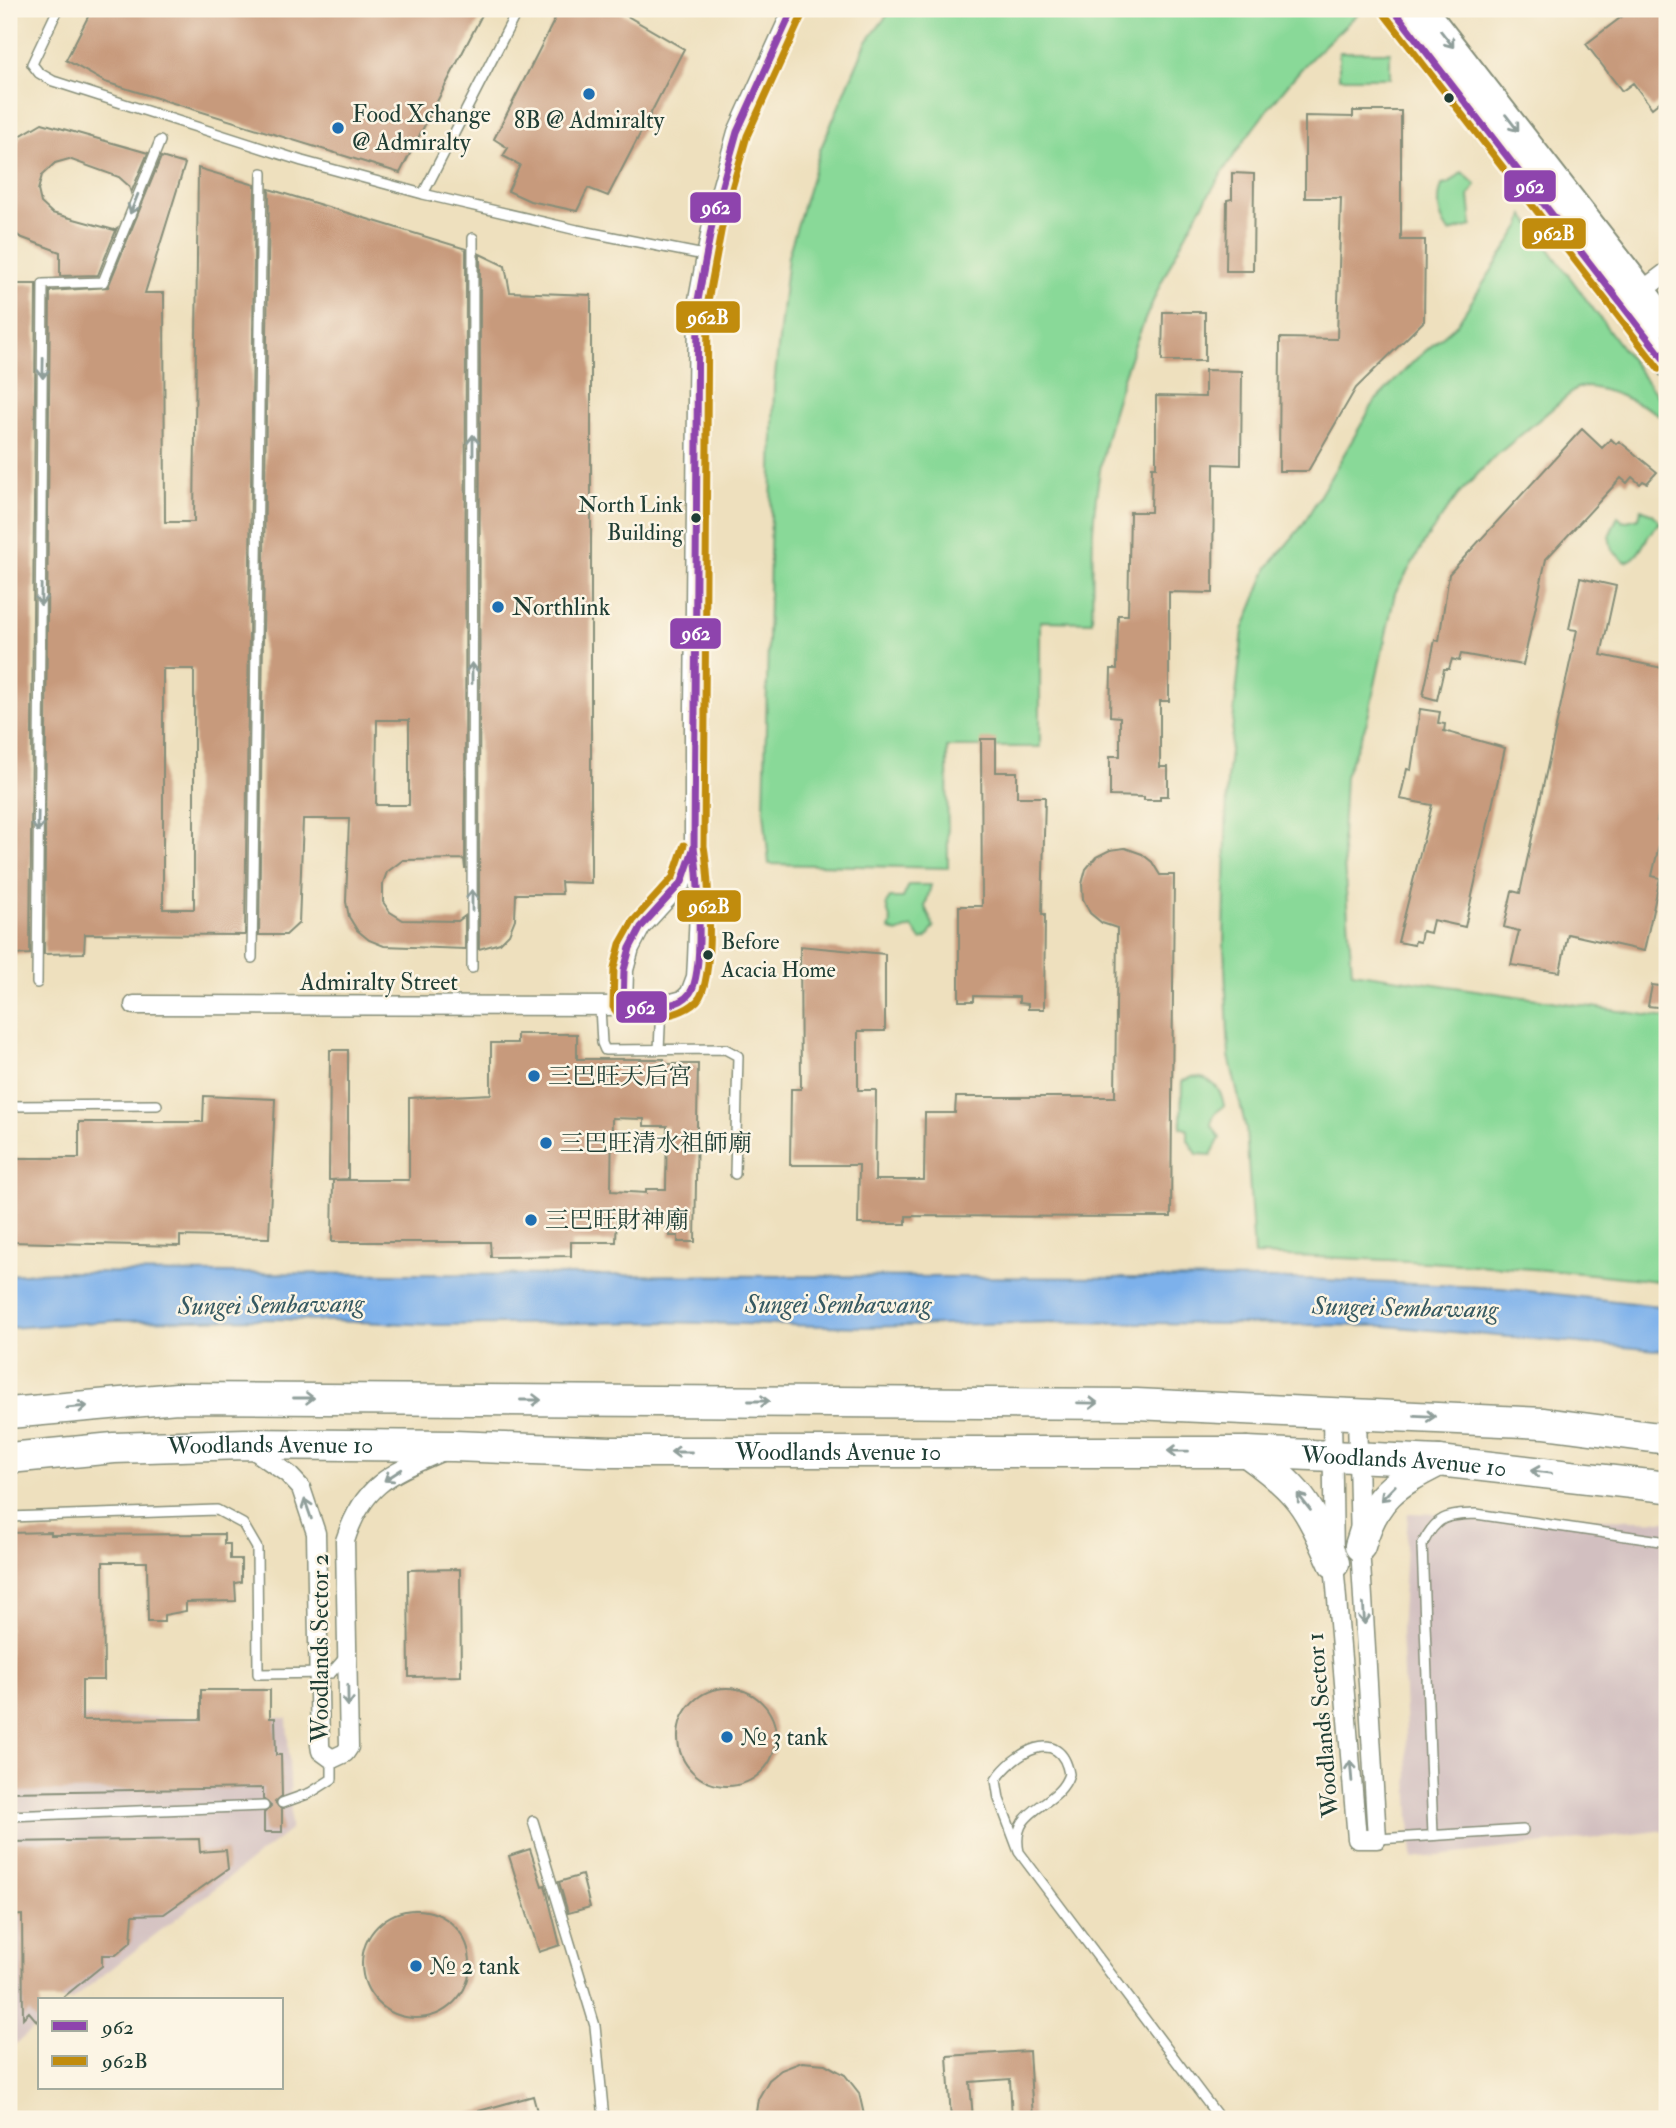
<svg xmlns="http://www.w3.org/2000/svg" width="1676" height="2128" font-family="'IM FELL Double Pica','Noto Serif SC',serif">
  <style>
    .industrial { fill: #d2bfc0 }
    .green { fill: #89d998; stroke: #548b66; stroke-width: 2 }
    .water { fill: #7db1eb; stroke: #4e7790; stroke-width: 2 }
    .building { fill: #c79a7b; fill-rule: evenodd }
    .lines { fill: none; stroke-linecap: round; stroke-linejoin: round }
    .service-casing { stroke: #868e79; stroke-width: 12 }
    .minor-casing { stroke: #868e79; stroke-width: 21 }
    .secondary-casing { stroke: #868e79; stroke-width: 30 }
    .primary-casing { stroke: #868e79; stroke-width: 33 }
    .service { stroke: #fff; stroke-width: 9 }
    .minor { stroke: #fff; stroke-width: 18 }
    .secondary { stroke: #fff; stroke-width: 26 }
    .primary { stroke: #fff; stroke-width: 30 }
    .bus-1-casing { stroke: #fcf5e5; stroke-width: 12 }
    .bus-2-casing { stroke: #fcf5e5; stroke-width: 12 }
    .bus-1 { stroke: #8e44ad; stroke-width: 7 }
    .bus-2 { stroke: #c18c0d; stroke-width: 7 }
    .oneway { stroke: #8f9e9a }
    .poi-dot { fill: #1f6fb2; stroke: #fcf5e5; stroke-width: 2.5 }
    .bus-dot { fill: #1f3d34; stroke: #fcf5e5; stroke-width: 2.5 }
    .labels { text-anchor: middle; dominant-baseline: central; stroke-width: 5; stroke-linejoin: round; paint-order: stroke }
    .bus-label { font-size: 22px; fill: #1f3d34; stroke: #fcf5e5; text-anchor: end }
    .poi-label { font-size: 24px; fill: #1f3d34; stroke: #fcf5e5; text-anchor: start }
    .street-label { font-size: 24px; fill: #1f3d34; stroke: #fcf5e5 }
    .water-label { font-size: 26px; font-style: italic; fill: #365a62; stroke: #fcf5e5 }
    .line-badge { stroke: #fcf5e5; stroke-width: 2.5 }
    .badge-label { font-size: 19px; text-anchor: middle; font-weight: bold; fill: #fff }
  </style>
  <rect width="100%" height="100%" fill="#fcf5e5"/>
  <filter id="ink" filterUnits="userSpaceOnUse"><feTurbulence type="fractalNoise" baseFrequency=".0143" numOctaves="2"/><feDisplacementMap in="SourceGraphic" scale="14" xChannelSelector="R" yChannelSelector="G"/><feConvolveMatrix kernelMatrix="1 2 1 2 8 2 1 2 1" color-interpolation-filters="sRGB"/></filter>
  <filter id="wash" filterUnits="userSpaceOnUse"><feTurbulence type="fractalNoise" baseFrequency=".00686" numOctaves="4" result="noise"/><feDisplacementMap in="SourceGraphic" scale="28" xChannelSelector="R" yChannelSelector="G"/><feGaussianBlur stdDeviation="1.57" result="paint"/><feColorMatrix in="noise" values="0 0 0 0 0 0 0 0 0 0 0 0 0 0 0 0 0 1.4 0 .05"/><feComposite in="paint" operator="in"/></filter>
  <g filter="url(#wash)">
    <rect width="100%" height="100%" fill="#eee0be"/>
    <path class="industrial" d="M1408,1513L1667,1521V1830L1412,1859L1401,1630Z
      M9,1716L287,1718L291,1800L290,1830L71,2000H40V2024L9,2049Z"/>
    <path class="green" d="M892,9H1363C1343,28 1321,47 1302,68C1195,189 1102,368 1093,531C1092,561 1093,592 1092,622L1040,621V747H947L948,868L769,864L764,811L774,385L788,256L820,150L866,43Z
      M1339,52H1390V78H1339Z
      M1462,172L1476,185L1469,196L1472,226L1449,232C1438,217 1436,202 1442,185L1449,184Z
      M1524,215L1667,409V421C1651,407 1597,382 1577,388L1492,459L1458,495L1427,538L1395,593L1367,722L1345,776L1342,836L1352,972L1667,1018V1282C1530,1266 1392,1259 1254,1255L1246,1129L1229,1056L1224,945L1227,779L1243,630L1268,567L1302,526L1375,401L1415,360L1457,324L1521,225Z
      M1641,509L1653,514L1660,523C1644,534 1643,558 1625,562L1612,550L1609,536L1618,516L1623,522L1639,518Z
      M909,885H931L925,907L934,927L927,938L921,940L912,927L897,933L889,929L891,923L886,904L890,898H903Z
      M1192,1077C1211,1077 1221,1087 1224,1106L1214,1114L1211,1124L1220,1138L1211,1155L1197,1154L1188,1140V1130L1181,1127L1182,1081Z"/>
    <path class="water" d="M54,1272L1303,1279L1502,1288L1667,1307V1351L1386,1326L1057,1322L865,1327L661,1322L439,1325L277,1319L114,1321L9,1328V1275Z"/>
    <g id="blocks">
      <path class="building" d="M92,9H485L400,173L105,82L66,60Z
        M560,9H615L684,49L608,196L588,188L577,211L530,201L508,191L520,165L503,156L508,148L494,139Z
        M1632,9H1667V96L1652,108L1633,83L1622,91L1586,44Z
        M1353,111H1401V240H1425L1424,321L1356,388L1308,471H1279L1280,338L1337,339L1341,198H1305V116L1353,117Z
        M42,123L148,153L131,193L129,186L119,177L69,159L55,163L42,175L38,190L41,203L52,213L114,230L117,228L98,275L60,276V252L20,237L9,228V164L20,136Z
        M161,157L185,164L145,293H164L165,522H194L198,168L255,185L245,935L85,934L84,953L44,954L50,291L108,287ZM163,669H194V909H163Z
        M1232,173L1254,174L1253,271H1226L1227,200L1232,199Z
        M269,189L466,249L465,869L464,859L403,860L387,872L383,883V902L390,912L403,920L458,921L465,916V949L384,946L369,940L357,930L349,917L346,902L349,819H303L299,923L286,935H259ZM377,720H409V805H376Z
        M480,254L505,266L510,292L591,295V883L561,882L562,894H516L515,919L509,934L500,943L479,949Z
        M9,284H36L30,954L9,955Z
        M1163,312H1205V361H1162Z
        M1205,370L1242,371L1241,465L1214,464L1213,593L1169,592V701H1160V767H1168V796H1160V800H1144V797L1110,796V756H1120V717L1110,716L1111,669H1117L1118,615H1128L1130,512H1151L1152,467H1156V396L1205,397Z
        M1582,429L1602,448L1611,439L1616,444L1619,441L1657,472L1647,483L1643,481L1640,484L1632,477L1627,483L1621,478L1546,559L1523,665L1461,654L1459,661L1452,659L1449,669H1444L1437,700L1423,696L1435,640L1439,641L1449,574Z
        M1580,578L1616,586L1601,655L1667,669V774L1657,821L1664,823L1652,876L1660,878L1644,951L1568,934L1560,972L1511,965L1519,931L1504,927L1512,891L1520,893L1577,630L1569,629Z
        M1420,709L1440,712L1438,723L1445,724L1444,731L1505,748L1465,927L1433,920L1430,933L1422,931L1420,942L1415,941L1414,945L1398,942L1432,805L1400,799L1407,769L1411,770Z
        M981,739H996V772H1017V797H1045L1042,914H1045L1044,1009H1028V1004L1019,1003V997L974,996V1001H959V906H982Z
        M1125,848L1142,854L1152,862L1160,875H1174L1171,1217L906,1216V1224H858L859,1165H790L791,1089H801L800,946L885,954V1031H858V1090H876L875,1180H924L925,1113H955L956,1097H1115L1117,928L1102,923L1090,913L1083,899L1082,884L1086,869L1096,857L1110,850Z
        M1652,985L1667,987V1008L1648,1006Z
        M517,1034H577V1059H664V1064H698L695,1242H678V1236H670V1215L617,1214L616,1242H571V1256L491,1257L490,1242H332L333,1180H409V1098L491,1094V1043H517ZM612,1118L644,1119V1126H667L666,1189H646V1193L611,1191Z
        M330,1050H348V1179L329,1180Z
        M204,1096L275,1099L269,1238L180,1236V1246L9,1242V1158H79V1122H203Z
        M51,1532V1535L224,1534V1544H230V1559H241V1582L235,1583L236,1601L186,1602V1611L164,1615V1622H148L147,1562H103L104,1680H82V1720L201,1719V1690H270V1718H275L276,1755H281L282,1796L275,1802L282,1810V1832H264V1813L271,1806L263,1799V1788L9,1792V1533Z
        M460,1569L461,1676L409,1677L408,1570Z
        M678 1737a49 49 0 1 1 98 0a49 49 0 1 1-98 0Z
        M199,1839L200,1852L226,1850L228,1869L164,1914L133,1915L131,1942L116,1955H102V1966L60,2000H40V2025L29,2012L23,2018L22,1915L9,1916V1842Z
        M530,1849L542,1886L545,1885L560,1945L539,1952L509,1856Z
        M582,1875L590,1907L568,1913L559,1882Z
        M362 1964a54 54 0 1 1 108 0a54 54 0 1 1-108 0Z
        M1029,2051L1033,2119H1012L1010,2079L970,2082L973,2119H951L947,2056Z
        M802,2062L825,2064L845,2075L859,2093L865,2119H755L758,2099L769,2080L781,2070Z
        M533,2096L539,2119H469L468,2114Z"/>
    </g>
  </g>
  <g filter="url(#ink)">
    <use href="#blocks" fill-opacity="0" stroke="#868e79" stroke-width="2"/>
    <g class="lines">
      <g class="service-casing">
        <path id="service" d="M58,9L32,64L39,73L53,81L302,161L423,194
          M518,9L423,194L577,230L704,255
          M252,958L262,173
          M472,968L473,238
          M37,983L43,284L103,282L160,141
          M600,1007L602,1043L605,1050L725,1049L738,1056L735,1174
          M659,1050L661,1006
          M9,1106L157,1105
          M9,1517L217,1510L243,1524L257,1548L258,1674L331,1673L344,1658
          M282,1803L310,1793L332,1779V1759
          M9,1816L264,1806
          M533,1821L595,2026L604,2119
          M1433,1835L1422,1545C1436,1516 1446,1515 1476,1514L1667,1542
          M1377,1839L1523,1830
          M1019,1852C1009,1806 1058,1809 1069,1774C1060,1724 1013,1754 996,1780L999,1799L1019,1852L1220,2119"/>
      </g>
      <g class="minor-casing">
        <path id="minor" d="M1635,296L1667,272
          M134,1005L661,1006L683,1000L690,993L696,977L697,960L700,882L694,847V707L698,300L714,214L737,132L793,9
          M623,1007L624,970L630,948L641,927L682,882L693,850
          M1332,1411L1334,1563L1357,1839H1377L1360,1546L1357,1412
          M248,1446L288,1474L301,1488L316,1533L320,1745L321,1751L332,1759L345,1753L349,1747L345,1541C363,1484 390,1474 441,1452"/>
      </g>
      <g class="secondary-casing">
        <path id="secondary" d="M1393,9L1667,363
          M1423,9L1667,323"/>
      </g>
      <g class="primary-casing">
        <g id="primary">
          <path d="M9,1413L177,1398L1136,1404L1544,1423L1667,1439"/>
          <path d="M1247,1452C1300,1490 1308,1504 1334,1563"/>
          <path id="s1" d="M9,1458L114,1448L245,1444L454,1446L612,1452H1247L1439,1461L1667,1487"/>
          <path d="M1360,1546C1374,1496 1395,1483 1439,1461"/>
        </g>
      </g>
      <use href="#service" class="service"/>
      <use href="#minor" class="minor"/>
      <use href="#secondary" class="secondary"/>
      <use href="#primary" class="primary"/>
      <g class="bus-1-casing">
        <path id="bus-1" d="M1393,9L1667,363
          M694,847C698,873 705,972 690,993C677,1011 643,1006 623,1007L624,970L630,948L641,927L682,882Z
          M694,847L698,300L714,214L737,132L793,9"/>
      </g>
      <g class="bus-2-casing">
        <path id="bus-2" d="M1385,15L1659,369
          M684,845L673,877L633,921L620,944L614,968L613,1007L620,1017C644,1019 679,1019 697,1001C716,981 709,874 704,846L708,301L724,216L747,136L803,13"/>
      </g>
      <use href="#bus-1" class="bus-1"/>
      <use href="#bus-2" class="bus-2"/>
    </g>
    <defs><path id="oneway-shaft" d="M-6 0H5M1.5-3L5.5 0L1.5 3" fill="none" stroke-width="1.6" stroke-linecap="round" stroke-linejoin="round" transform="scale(1.75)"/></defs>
    <g class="oneway">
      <use href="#oneway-shaft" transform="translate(1447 39) rotate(52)"/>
      <use href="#oneway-shaft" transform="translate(1512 123) rotate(52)"/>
      <use href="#oneway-shaft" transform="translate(134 204) rotate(112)"/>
      <use href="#oneway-shaft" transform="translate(43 368) rotate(91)"/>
      <use href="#oneway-shaft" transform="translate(473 445) rotate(-90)"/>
      <use href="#oneway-shaft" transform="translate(41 595) rotate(91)"/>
      <use href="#oneway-shaft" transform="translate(472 673) rotate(-90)"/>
      <use href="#oneway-shaft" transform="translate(38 822) rotate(91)"/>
      <use href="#oneway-shaft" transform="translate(472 900) rotate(-90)"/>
      <use href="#oneway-shaft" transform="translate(304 1398)"/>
      <use href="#oneway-shaft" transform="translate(531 1400)"/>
      <use href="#oneway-shaft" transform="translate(759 1401)"/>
      <use href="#oneway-shaft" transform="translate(1088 1403) rotate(1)"/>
      <use href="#oneway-shaft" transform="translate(77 1407) rotate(-5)"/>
      <use href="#oneway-shaft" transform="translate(1425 1416) rotate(3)"/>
      <use href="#oneway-shaft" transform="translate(1178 1451) rotate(-179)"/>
      <use href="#oneway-shaft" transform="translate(681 1452) rotate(180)"/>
      <use href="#oneway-shaft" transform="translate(1541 1472) rotate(-173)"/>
      <use href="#oneway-shaft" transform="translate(393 1475) rotate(147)"/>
      <use href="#oneway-shaft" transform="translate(1388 1493) rotate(134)"/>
      <use href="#oneway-shaft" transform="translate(1304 1502) rotate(-128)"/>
      <use href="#oneway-shaft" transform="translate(308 1509) rotate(-109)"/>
      <use href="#oneway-shaft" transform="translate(1364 1614) rotate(87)"/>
      <use href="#oneway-shaft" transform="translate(348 1696) rotate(89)"/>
      <use href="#oneway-shaft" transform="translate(1351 1771) rotate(-95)"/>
    </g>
  </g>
  <g class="poi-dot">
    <circle cx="589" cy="94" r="7"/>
    <circle cx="338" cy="128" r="7"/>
    <circle cx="498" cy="607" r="7"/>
    <circle cx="534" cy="1076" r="7"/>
    <circle cx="546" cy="1143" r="7"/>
    <circle cx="531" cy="1220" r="7"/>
    <circle cx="727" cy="1737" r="7"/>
    <circle cx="416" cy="1966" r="7"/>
  </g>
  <g class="bus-dot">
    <circle cx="1449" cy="98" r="6"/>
    <circle cx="696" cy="518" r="6"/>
    <circle cx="708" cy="955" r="6"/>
  </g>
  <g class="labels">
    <g class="bus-label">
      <text x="683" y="505">North Link<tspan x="683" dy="28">Building</tspan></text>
      <text x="721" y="942" text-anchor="start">Before<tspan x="721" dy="28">Acacia Home</tspan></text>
    </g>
    <g class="poi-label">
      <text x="352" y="114">Food Xchange<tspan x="352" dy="28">@ Admiralty</tspan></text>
      <text x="589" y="120" text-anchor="middle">8B @ Admiralty</text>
      <text x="512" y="607">Northlink</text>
      <text x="548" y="1076">三巴旺天后宮</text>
      <text x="560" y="1143">三巴旺清水祖師廟</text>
      <text x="545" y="1220">三巴旺財神廟</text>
      <text x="741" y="1737">№ 3 tank</text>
      <text x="430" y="1966">№ 2 tank</text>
    </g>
    <g class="street-label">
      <text x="379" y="982">Admiralty Street</text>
      <text stroke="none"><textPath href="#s1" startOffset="262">Woodlands Avenue 10</textPath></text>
      <text stroke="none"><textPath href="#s1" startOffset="830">Woodlands Avenue 10</textPath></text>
      <text stroke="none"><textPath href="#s1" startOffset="1396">Woodlands Avenue 10</textPath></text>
      <text transform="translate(320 1648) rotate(-90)">Woodlands Sector 2</text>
      <text transform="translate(1323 1725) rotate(-95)">Woodlands Sector 1</text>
    </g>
    <g class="water-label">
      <text transform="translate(271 1305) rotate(-1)">Sungei Sembawang</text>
      <text x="838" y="1305">Sungei Sembawang</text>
      <text transform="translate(1405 1308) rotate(1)">Sungei Sembawang</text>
    </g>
  </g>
  <g class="line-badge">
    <rect x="1503" y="169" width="54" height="34" rx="7" fill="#8e44ad"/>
    <rect x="689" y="191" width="53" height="33" rx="7" fill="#8e44ad"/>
    <rect x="1521" y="217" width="66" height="33" rx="7" fill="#c18c0d"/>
    <rect x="675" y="300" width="66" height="34" rx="7" fill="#c18c0d"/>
    <rect x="669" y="617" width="53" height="33" rx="7" fill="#8e44ad"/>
    <rect x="676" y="889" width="66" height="34" rx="7" fill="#c18c0d"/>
    <rect x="615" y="990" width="53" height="34" rx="7" fill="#8e44ad"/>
  </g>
  <g class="badge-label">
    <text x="1530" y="193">962</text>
    <text x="716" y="214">962</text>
    <text x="1554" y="240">962B</text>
    <text x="708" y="324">962B</text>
    <text x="696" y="640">962</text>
    <text x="709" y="913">962B</text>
    <text x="641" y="1014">962</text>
  </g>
  <rect width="1676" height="2128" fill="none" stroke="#fcf5e5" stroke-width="35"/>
  <rect x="38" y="1998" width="245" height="91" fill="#fcf5e5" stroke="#a4ab9e" stroke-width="2"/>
  <rect x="52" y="2021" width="35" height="10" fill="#8e44ad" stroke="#a4ab9e" stroke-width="2"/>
  <text x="102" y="2034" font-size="21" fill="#1f3d34">962</text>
  <rect x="52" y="2056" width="35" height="10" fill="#c18c0d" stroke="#a4ab9e" stroke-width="2"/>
  <text x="102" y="2068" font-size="21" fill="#1f3d34">962B</text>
</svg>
